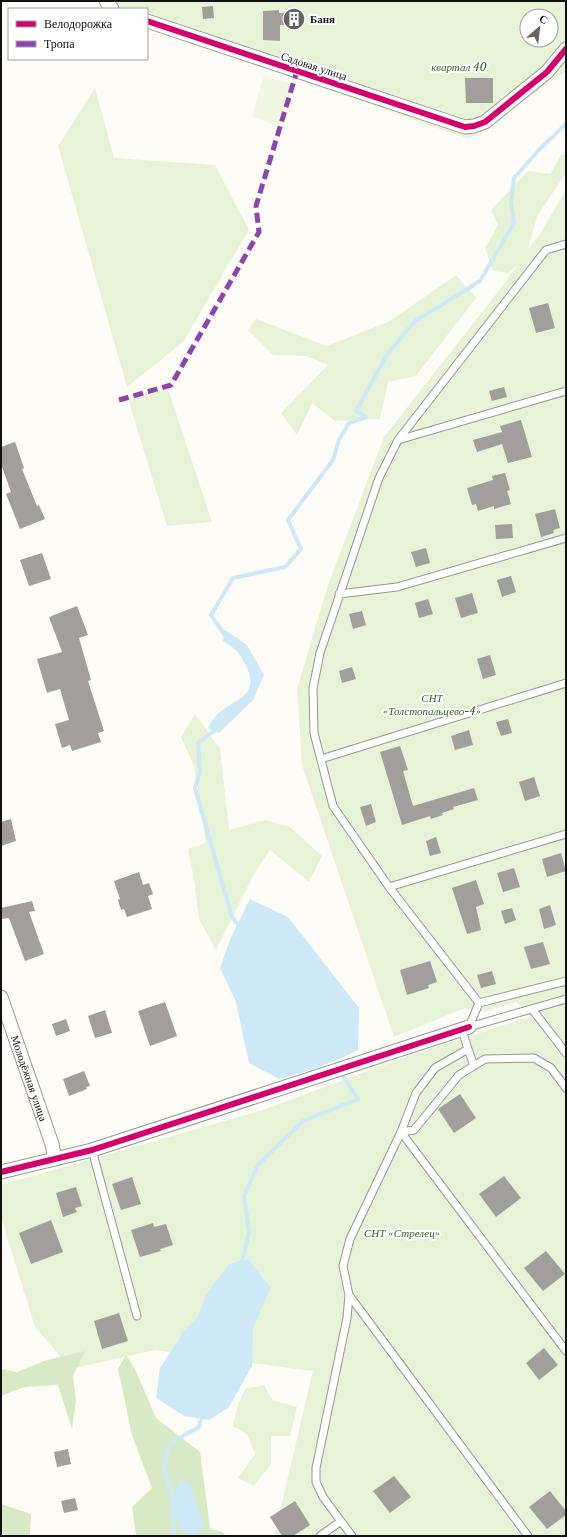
<svg xmlns="http://www.w3.org/2000/svg" width="567" height="1537" font-family="'Libre Baskerville',serif">
  <style>
    .green { fill: #e7f3d7; fill-rule: evenodd }
    .forest { fill: #d8eac5 }
    .pitch { fill: #f0f6e1 }
    .water { fill: #cde8f7 }
    .lines { fill: none; stroke-linecap: round; stroke-linejoin: round }
    .stream { stroke: #cde8f7; stroke-width: 4 }
    .building { fill: #a19f9c }
    .lane-casing { stroke: #979795; stroke-width: 9 }
    .street-casing { stroke: #979795; stroke-width: 15 }
    .lane { stroke: #fffffe; stroke-width: 7 }
    .street { stroke: #fffffe; stroke-width: 13 }
    .quiet { stroke: #8e44ad; stroke-width: 5; stroke-dasharray: 10 5; stroke-linecap: butt }
    .cycleway-casing { stroke: #fff; stroke-width: 8 }
    .cycleway { stroke: #d6006c; stroke-width: 6 }
    .labels { text-anchor: middle; dominant-baseline: central; stroke-width: 4; stroke-linejoin: round; paint-order: stroke }
    .poi-label { font-size: 11px; font-weight: bold; fill: #111; stroke: #fff; text-anchor: start }
    .street-label { font-size: 11px; fill: #111; stroke: #fff }
    .park-label { font-size: 11px; font-style: italic; fill: #2f6b1f; stroke: #fff }
  </style>
  <rect width="100%" height="100%" fill="#fdfcf7"/>
  <path class="green" d="M101,1H566V71L469,139L147,27V9H103ZM527,16H551V40H527Z
    M95,88L114,158L215,165L249,230L183,342L127,387L58,146Z
    M566,154V173L537,216L528,249L540,234L566,190V1536H274L313,1371L155,1350L71,1369L35,1327L1,1217V1185L263,1110L408,1056L529,1017L517,1002L484,1012L465,1008L394,1037L302,765L297,689L328,585L384,437L501,288L518,264L509,273L493,271L485,248L498,225L491,210L528,171L550,174L561,155Z
    M456,275L476,298L416,376L388,382L380,419L335,421L312,403L297,435L281,413L328,365L307,356L273,355L248,330L256,319L327,346L390,321Z
    M168,389L212,522L167,526L128,399Z
    M195,714L220,749L229,830L265,820L290,827L322,856L309,882L270,850L255,872L216,950L199,919L194,879L188,849L206,843L194,766L181,737Z
    M264,1385L272,1400L297,1407L290,1436H271V1464L254,1486L238,1478L255,1454L247,1434L233,1426L238,1405L245,1389Z"/>
  <path class="forest" d="M85,1351L73,1376L76,1400L72,1429L58,1385L24,1387L1,1396V1369L17,1372L44,1361Z
    M126,1355L135,1369L156,1418L200,1452L210,1528L222,1532L226,1536H136L132,1507L152,1488L132,1435L118,1369Z
    M1,1504L31,1514L30,1536H7L1,1533Z"/>
  <path class="pitch" d="M264,75L292,84L280,127L252,116Z"/>
  <path class="water" d="M225,630L247,645L264,675L253,700L219,733L208,728C210,725 212,720 215,717C228,700 261,699 247,668C239,651 238,651 223,641Z
    M250,899L288,917L359,1008L358,1050C333,1063 306,1072 279,1079L249,1063L236,1002L220,968L231,937Z
    M248,1259L271,1288L253,1327L252,1366L229,1407L209,1420L184,1416L156,1398L160,1368L184,1331L198,1317L205,1296L229,1264Z
    M180,1480L191,1484L198,1510L204,1525L196,1536H189L181,1530L172,1503Z"/>
  <g class="lines">
    <path class="stream" d="M227,638L211,615L233,578L285,567L301,549L288,520L333,460L339,440L349,423L366,417L356,411L386,356L414,322L480,281L514,223L511,202L514,178L539,150L566,124
      M219,727L198,743L200,772L195,788L232,917L240,927
      M241,1266L249,1232L244,1196L258,1165L303,1121L358,1099L343,1076
      M174,1536L171,1491L164,1468L169,1444L199,1427L202,1414"/>
  </g>
  <path class="building" d="M213,6L214,18L203,19L202,7Z
    M279,10V13L298,12L297,25H280V41L263,40V11Z
    M465,78H493V103H466Z
    M548,303L555,328L536,333L529,308Z
    M504,387L507,397L492,401L489,391Z
    M521,420L532,457L508,463L502,444L477,452L473,440L502,432L500,426Z
    M15,442L24,468L22,469L37,506L39,505L45,519L20,529L6,494L11,492L1,464V447Z
    M505,473L510,490L507,491L511,504L494,509V506L478,511L476,504L472,505L467,488L493,480L492,476Z
    M555,509L560,528L553,530L554,533L541,537L535,514Z
    M512,524L513,538L496,539L495,525Z
    M426,548L430,563L416,567L411,552Z
    M42,553L51,579L29,586L20,560Z
    M511,576L516,592L502,597L497,580Z
    M472,593L478,613L461,618L455,598Z
    M428,599L433,614L419,618L415,603Z
    M77,606L88,635L79,638L91,680L88,681L104,731L98,733L101,742L72,751L70,745L62,748L55,724L69,720L60,689L47,693L37,659L62,652L49,617Z
    M362,611L366,625L353,629L349,614Z
    M490,655L496,675L483,679L477,659Z
    M352,667L356,679L342,683L339,671Z
    M508,719L512,733L501,736L496,722Z
    M469,730L473,745L455,750L451,736Z
    M400,746L408,770L403,771L413,806L474,788L478,800L453,807L454,809L442,813L443,815L431,819L430,816L402,825L380,752Z
    M534,777L540,796L525,801L519,782Z
    M371,804L376,822L366,826L360,807Z
    M11,819L16,841L1,846V822Z
    M436,837L441,853L430,856L426,841Z
    M561,853L566,871L547,877L542,859Z
    M514,868L520,887L503,892L497,873Z
    M139,872L143,885L149,883L153,894L148,896L152,909L127,917L124,909L121,910L118,900L120,899L114,881Z
    M476,880L484,904L476,907L481,930L467,934L452,888Z
    M32,901L35,911L29,912L44,954L25,961L9,918L1,919V908Z
    M550,905L556,925L544,929L539,909Z
    M512,908L516,920L505,924L501,911Z
    M543,942L550,964L531,969L524,947Z
    M430,961L437,982L428,985L429,988L407,995L400,970Z
    M492,971L496,984L481,988L477,975Z
    M165,1002L177,1036L150,1046L138,1011Z
    M105,1010L112,1033L95,1038L88,1016Z
    M66,1019L70,1031L56,1036L52,1024Z
    M84,1071L90,1086L86,1087L87,1089L69,1096L63,1079Z
    M460,1094L476,1118L454,1133L438,1109Z
    M504,1176L521,1198L496,1217L479,1194Z
    M132,1177L141,1204L121,1210L112,1184Z
    M76,1187L82,1206L75,1208L77,1212L63,1217L56,1193Z
    M51,1220L63,1252L31,1264L19,1233Z
    M153,1223L154,1227L166,1224L173,1245L160,1249L161,1251L140,1257L131,1230Z
    M546,1251L565,1274L543,1291L524,1268Z
    M119,1313L128,1341L102,1349L94,1321Z
    M544,1348L558,1365L539,1380L526,1363Z
    M68,1449L71,1464L57,1467L54,1452Z
    M394,1476L411,1497L390,1513L373,1491Z
    M550,1491L566,1511V1515L547,1529L529,1507Z
    M75,1498L78,1510L64,1513L61,1501Z
    M295,1501L310,1525L293,1536H282L270,1517Z"/>
  <g class="lines">
    <g class="lane-casing">
      <path id="lane" d="M566,244L546,250L398,440L566,391
        M398,440L379,478L320,653L313,688L314,733L333,806L389,887L479,1003
        M339,594L397,587L566,538
        M321,759L566,683
        M389,887L566,834
        M532,1009L566,1053
        M469,1027L479,1003L566,981
        M469,1027L566,999
        M468,1049L474,1066
        M566,1088L551,1068L534,1058L485,1059L459,1075L414,1130L401,1132L566,1351
        M92,1150L137,1316
        M349,1295L528,1536
        M320,1536L341,1521
        M352,1536L323,1497L316,1482V1468L347,1318L349,1295L343,1266L350,1239L401,1132L416,1093L435,1068L468,1049L462,1030"/>
    </g>
    <g class="street-casing">
      <g id="street">
        <path d="M106,1L112,9"/>
        <path d="M147,21L465,127L474,126L485,122L547,72L566,49"/>
        <path id="s1" d="M1,997L52,1144L55,1159"/>
        <path d="M1,1172L92,1150L469,1027"/>
      </g>
    </g>
    <use href="#lane" class="lane"/>
    <use href="#street" class="street"/>
    <path class="quiet" d="M119,400L171,385L259,232L256,206L297,71"/>
    <g class="cycleway-casing">
      <path id="cycleway" d="M147,21L465,127L474,126L485,122L547,72L566,49
        M1,1172L92,1150L469,1027"/>
    </g>
    <use href="#cycleway" class="cycleway"/>
  </g>
  <defs>
    <g id="building-disc" transform="scale(1.15)"><circle r="9.5" fill="#646362" stroke="#fff"/><path d="M-4-6H4V6H1V3H-1V6H-4ZM-2.5-4.3h1.7v1.8h-1.7ZM.8-4.3h1.7v1.8H.8ZM-2.5-1h1.7V.8h-1.7ZM.8-1h1.7V.8H.8Z" fill="#fff"/></g>
  </defs>
  <g fill-rule="evenodd">
    <use href="#building-disc" x="294" y="19"/>
  </g>
  <g class="labels">
    <g class="poi-label">
      <text x="310" y="19">Баня</text>
    </g>
    <g class="street-label">
      <text transform="translate(314 66) rotate(18)">Садовая улица</text>
      <text stroke="none"><textPath href="#s1" startOffset="86">Молодёжная улица</textPath></text>
    </g>
    <g class="park-label">
      <text x="459" y="67">квартал 40</text>
      <text x="432" y="698">СНТ<tspan x="432" dy="13">«Толстопальцево-4»</tspan></text>
      <text x="402" y="1233">СНТ «Стрелец»</text>
    </g>
  </g>
  <rect width="567" height="1537" fill="none" stroke="#111111" stroke-width="4"/>
  <rect x="8" y="8" width="140" height="52" fill="#ffffff" stroke="#a0a0a0"/>
  <rect x="16" y="21" width="20" height="6" fill="#d6006c" stroke="#a0a0a0"/>
  <text x="44" y="28" font-size="12" fill="#111111">Велодорожка</text>
  <rect x="16" y="41" width="20" height="6" fill="#8e44ad" stroke="#a0a0a0"/>
  <text x="44" y="48" font-size="12" fill="#111111">Тропа</text>
  <g transform="translate(539 28) rotate(28)"><circle r="19" fill="#ffffff" stroke="#a0a0a0"/>
  <path d="M0-3L7 15L0 10L-7 15Z" fill="#646362"/>
  <text y="-6" font-size="11" font-weight="bold" text-anchor="middle" fill="#111111">С</text>
  </g>
</svg>
